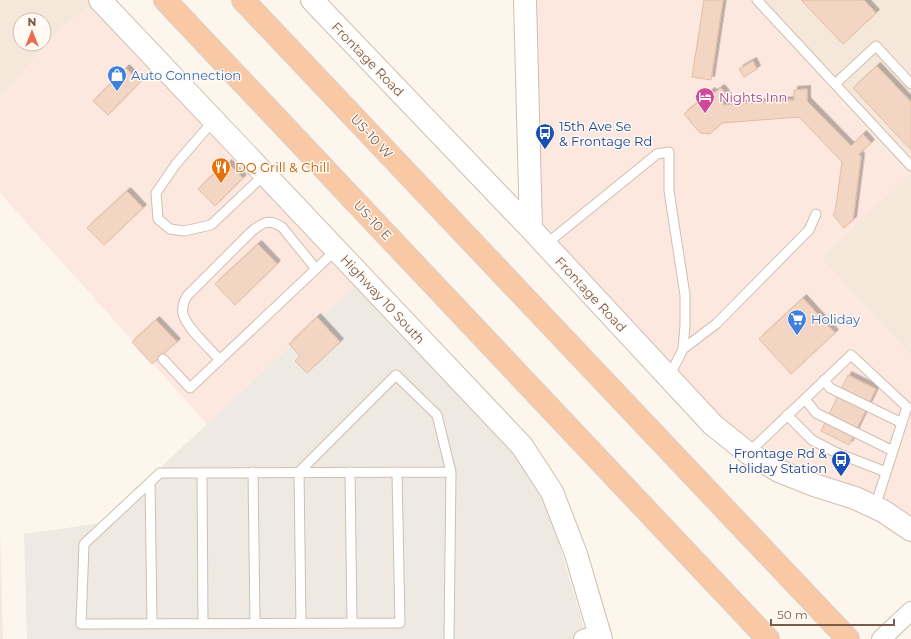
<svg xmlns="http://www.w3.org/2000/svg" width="911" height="639" font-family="Montserrat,sans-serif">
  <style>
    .residential { fill: #f5e8da; fill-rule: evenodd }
    .commercial { fill: #fde8e0 }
    .industrial { fill: #efe9e4 }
    .building { fill: #f3d5c3; stroke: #e6bba3; filter: url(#shadow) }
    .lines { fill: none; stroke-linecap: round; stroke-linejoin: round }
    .service-casing { stroke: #d1beb0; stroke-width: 11 }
    .minor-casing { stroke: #d1beb0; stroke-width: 20 }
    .tertiary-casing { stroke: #d1beb0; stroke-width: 24 }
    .trunk-casing { stroke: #dad1cd; stroke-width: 24 }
    .service { stroke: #fff; stroke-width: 9 }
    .minor { stroke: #fff; stroke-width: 18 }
    .tertiary { stroke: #fff; stroke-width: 22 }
    .trunk { stroke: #f9c8a4; stroke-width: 22 }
    .labels { text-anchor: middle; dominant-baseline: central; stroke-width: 3; stroke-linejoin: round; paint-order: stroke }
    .street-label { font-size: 13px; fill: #7a5c4d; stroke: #fffaf3 }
    .shop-label { font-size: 13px; fill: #366cbe; stroke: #fffaf3; text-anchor: start }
    .hotel-label { font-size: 13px; fill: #b23c85; stroke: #fffaf3; text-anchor: start }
    .transit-label { font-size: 13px; fill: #164399; stroke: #fffaf3; text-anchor: start }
    .food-label { font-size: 13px; fill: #c56008; stroke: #fffaf3; text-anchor: start }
  </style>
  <defs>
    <filter id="shadow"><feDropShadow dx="3.5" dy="-3.5" stdDeviation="0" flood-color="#0004"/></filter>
  </defs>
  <rect width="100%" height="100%" fill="#fdf6ec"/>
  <path class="residential" d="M0,0H90L93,3L61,29L0,98ZM20,20H44V44H20Z
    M749,0H911V356L821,258L909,174Z
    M0,529L3,639H0Z"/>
  <path class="commercial" d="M533,0H749L909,175L821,258L911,356V544L894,530L873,517L852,508L779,482L746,465L721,447L694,421L670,397L683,386L539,229Z
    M93,3L359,282L207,424L0,193V98L61,29Z"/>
  <path class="industrial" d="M359,282L517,448L546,500L583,624L589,639H27L24,534L101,523Z"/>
  <path class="building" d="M704,0H723L711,80L692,77Z
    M801,0H864L876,13L843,44Z
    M753,61L757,69L744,77L739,69Z
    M877,66L911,102V150L853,88Z
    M126,68L140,82L108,115L93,101Z
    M721,88L727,95L721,101L724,105L794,100V90L807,89V101L851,146L863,134L871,143L859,154L861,157L853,220L844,228L833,215L835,212L842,162L799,117L722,123L710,134L700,133L684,114L711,91L714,93Z
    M228,163L243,178L215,206L198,189L221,167L223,169Z
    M127,191L143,208L104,245L87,228Z
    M258,244L277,264L235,305L215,284Z
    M803,298L835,333L791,374L759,339Z
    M317,317L340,342L307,373L295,361L300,356L289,344Z
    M156,320L177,342L152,364L132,342Z
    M848,375L876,389L849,445L821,431Z"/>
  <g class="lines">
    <g class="service-casing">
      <path id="service" d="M757,0L911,166
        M835,84L876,46L911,84
        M214,120L176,164L156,193L158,219L170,229L184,231L211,225L265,174
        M545,245L657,154L669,152V191L685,295V325L683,349L669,377
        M683,349L716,324L809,230L816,214
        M163,359L190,388L336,250
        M220,360C210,349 186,327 183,314C182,308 184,301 187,296L251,232C262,223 268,218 282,227L316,269
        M824,380L830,388L902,423
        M805,399L816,413L893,451
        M787,415L812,440L837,453L886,472
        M748,453L851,355L907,407L875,507
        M253,472L255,623
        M350,472L352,623
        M397,472L400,623L81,624L84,544L160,473L451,472L449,639
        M202,473L203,623
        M150,482L152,624
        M301,623L299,472L396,375L437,415L451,472"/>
    </g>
    <g class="minor-casing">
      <path id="minor" d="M583,639L598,634
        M881,639L911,611"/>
    </g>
    <g class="tertiary-casing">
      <path id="tertiary" d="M100,0L522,446L552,492L576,554L601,639
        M312,0L531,229L713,425L748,453L779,471L814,485L855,498L883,511L911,530
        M525,0L531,229"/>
    </g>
    <g class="trunk-casing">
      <path id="trunk" d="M165,0L768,639
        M243,0L848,639"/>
    </g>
    <use href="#service" class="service"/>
    <use href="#minor" class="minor"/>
    <use href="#tertiary" class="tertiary"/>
    <use href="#trunk" class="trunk"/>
  </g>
  <defs>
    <g id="shop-pin" transform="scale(1)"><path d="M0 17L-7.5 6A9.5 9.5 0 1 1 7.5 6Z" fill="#3f7fe0" stroke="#fffaf3"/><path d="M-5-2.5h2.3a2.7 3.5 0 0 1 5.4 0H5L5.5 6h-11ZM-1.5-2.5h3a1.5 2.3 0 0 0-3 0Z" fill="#fff"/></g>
    <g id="hotel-pin" transform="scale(1)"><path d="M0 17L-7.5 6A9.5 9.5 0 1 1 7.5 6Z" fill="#d1479c" stroke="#fffaf3"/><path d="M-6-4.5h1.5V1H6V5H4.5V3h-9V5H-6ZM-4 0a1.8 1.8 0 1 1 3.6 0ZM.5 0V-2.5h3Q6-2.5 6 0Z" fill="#fff"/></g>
    <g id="bus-pin" transform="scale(1)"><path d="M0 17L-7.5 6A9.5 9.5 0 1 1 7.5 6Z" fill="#1a4fb4" stroke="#fffaf3"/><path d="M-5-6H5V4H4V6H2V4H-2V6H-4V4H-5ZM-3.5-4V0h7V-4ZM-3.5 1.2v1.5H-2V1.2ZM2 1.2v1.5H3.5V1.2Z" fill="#fff"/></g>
    <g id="restaurant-pin" transform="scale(1)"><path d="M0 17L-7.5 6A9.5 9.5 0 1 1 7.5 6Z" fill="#e8710a" stroke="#fffaf3"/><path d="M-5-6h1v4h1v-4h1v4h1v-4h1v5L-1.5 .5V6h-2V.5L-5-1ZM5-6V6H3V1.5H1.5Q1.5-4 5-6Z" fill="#fff"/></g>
    <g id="supermarket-pin" transform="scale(1)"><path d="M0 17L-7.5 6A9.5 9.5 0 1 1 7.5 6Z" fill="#3f7fe0" stroke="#fffaf3"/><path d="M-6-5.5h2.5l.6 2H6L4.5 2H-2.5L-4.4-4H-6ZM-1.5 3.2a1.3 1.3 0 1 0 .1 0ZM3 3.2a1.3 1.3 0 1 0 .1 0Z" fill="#fff"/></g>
  </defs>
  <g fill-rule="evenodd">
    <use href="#shop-pin" x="117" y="75"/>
    <use href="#hotel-pin" x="705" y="97"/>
    <use href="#bus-pin" x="545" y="133"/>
    <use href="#restaurant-pin" x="221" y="167"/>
    <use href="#supermarket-pin" x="797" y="319"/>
    <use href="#bus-pin" x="841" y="460"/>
  </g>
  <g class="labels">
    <g class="street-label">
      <text transform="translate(368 59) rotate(46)">Frontage Road</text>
      <text transform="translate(372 136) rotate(47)">US-10 W</text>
      <text transform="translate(373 220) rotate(47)">US-10 E</text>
      <text transform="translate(591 294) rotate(47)">Frontage Road</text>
      <text transform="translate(383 299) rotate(47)">Highway 10 South</text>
    </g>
    <g class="shop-label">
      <text x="131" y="75">Auto Connection</text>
      <text x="811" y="319">Holiday</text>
    </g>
    <g class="hotel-label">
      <text x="719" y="97">Nights Inn</text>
    </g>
    <g class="transit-label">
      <text x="559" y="126">15th Ave Se<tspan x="559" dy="15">&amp; Frontage Rd</tspan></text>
      <text x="827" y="453" text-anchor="end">Frontage Rd &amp;<tspan x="827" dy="15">Holiday Station</tspan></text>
    </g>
    <g class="food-label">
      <text x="235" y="167">DQ Grill &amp; Chill</text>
    </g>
  </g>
  <g transform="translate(32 32)"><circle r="19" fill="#fffaf3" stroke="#cabbb1"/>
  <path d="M0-3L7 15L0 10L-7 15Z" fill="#e76f51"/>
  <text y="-6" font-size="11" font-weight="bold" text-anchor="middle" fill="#7a5c4d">N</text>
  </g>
  <path d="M771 619v6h123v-6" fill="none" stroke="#7a5c4d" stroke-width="2"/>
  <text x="777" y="619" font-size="12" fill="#7a5c4d" stroke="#fffaf3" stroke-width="3" paint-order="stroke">50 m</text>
</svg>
